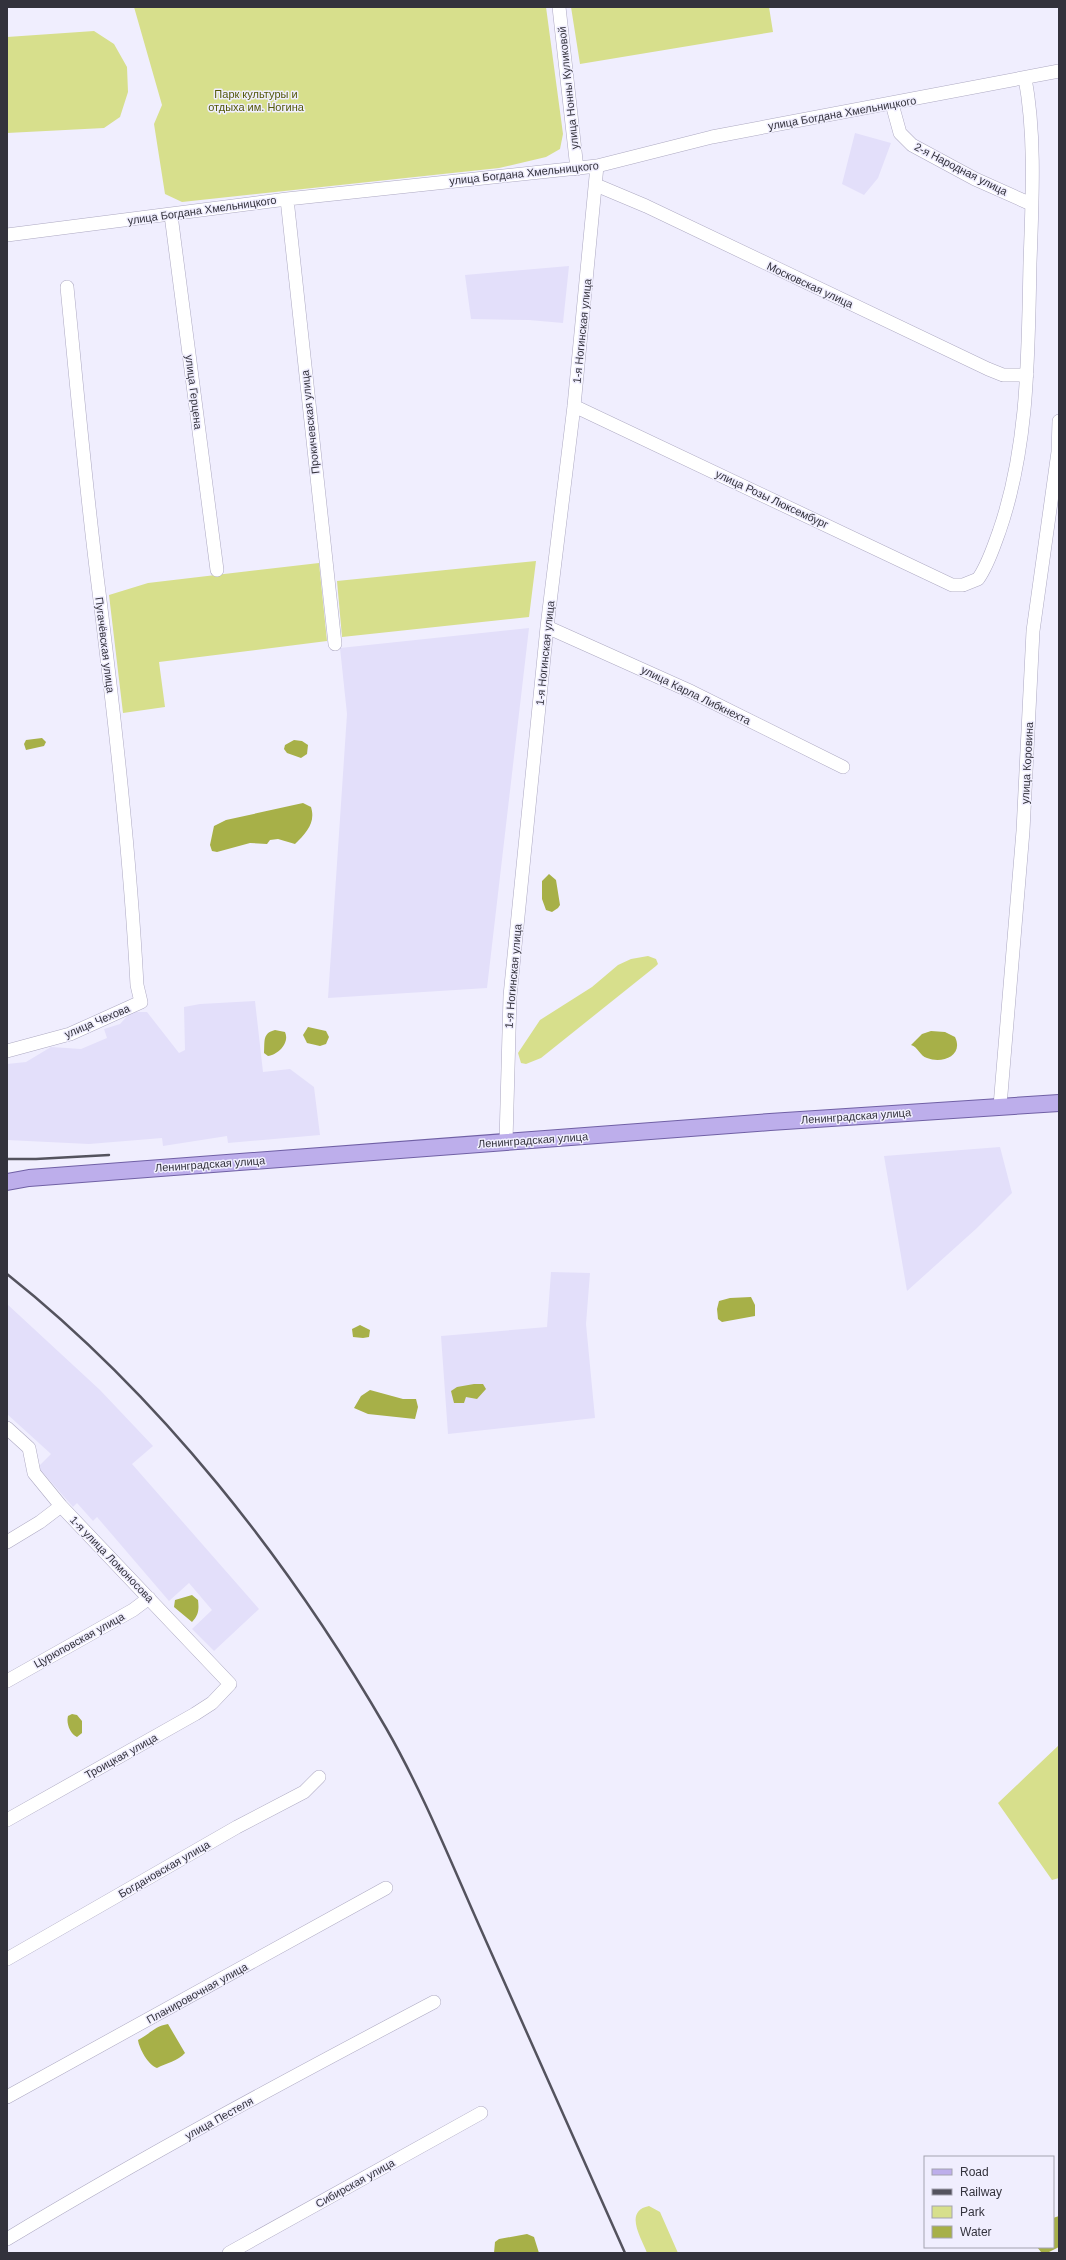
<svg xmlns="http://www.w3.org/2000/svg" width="1066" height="2260" font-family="Arial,sans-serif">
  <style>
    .built { fill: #e3dffa }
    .green { fill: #d7df8c }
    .water { fill: #a7b048 }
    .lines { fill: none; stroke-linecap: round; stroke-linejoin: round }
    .minor-casing { stroke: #ada9c2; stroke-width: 14 }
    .major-casing { stroke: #7060a5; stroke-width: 18 }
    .minor { stroke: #fff; stroke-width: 13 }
    .major { stroke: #bdaeeb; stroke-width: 16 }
    .rail { stroke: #54535e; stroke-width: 2.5 }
    .labels { text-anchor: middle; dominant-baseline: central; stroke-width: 3; stroke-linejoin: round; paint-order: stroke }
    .street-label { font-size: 11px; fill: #33323c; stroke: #f0eefe }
    .park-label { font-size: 11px; fill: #535809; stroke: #f0eefe }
  </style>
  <rect width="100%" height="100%" fill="#f0eefe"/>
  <path class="built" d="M855,133L891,143L878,178L864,195L842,184Z
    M569,266L563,323L529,320L471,319L465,275Z
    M529,628L487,988L328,998L347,714L340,648Z
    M255,1001L263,1072L290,1069L314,1087L320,1135L228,1143L227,1136L163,1146L162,1138L89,1144L7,1140V1064L26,1062L51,1047L81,1049L107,1038L104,1029L120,1024L131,1012H147L179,1053L185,1050L184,1007L200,1004Z
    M1000,1147L1012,1193L977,1228L907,1291L884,1156Z
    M551,1272L590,1273L586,1324L595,1418L448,1434L441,1336L547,1327Z
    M7,1304L100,1390L153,1446L132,1464L259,1609L214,1651L192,1629L212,1610L189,1583L169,1601L97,1517L93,1521L77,1503L73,1507L38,1467L51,1454L7,1414Z"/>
  <path class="green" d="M134,7H546L563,134L560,149L546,157L499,168L182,202L165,194L154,124L162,105Z
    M571,7H769L773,32L580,64Z
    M94,31L114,44L127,67L128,92L120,117L104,128L7,133V37Z
    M536,561L529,617L342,637L337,581Z
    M319,563L327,641L159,662L165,707L123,713L109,595L148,583Z
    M648,956L656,959L658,964L656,966L541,1058L526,1064L521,1063L518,1053L540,1020L592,987L618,965L631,959Z
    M1059,1745V1878L1052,1880L998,1803Z
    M649,2206L660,2212L678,2253H647C642,2239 623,2211 649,2206Z"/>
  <path class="water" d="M42,738L46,742L44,746L26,750L24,744L26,740Z
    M294,740L302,741L308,745L307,754L301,758L287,753L284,749L285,745Z
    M303,803L311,807C316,823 306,833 295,844L278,839L270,840L267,844L250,843L217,852L212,851L210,845L214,826L226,820Z
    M549,874L556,880L560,905L558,908L552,912L546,910L542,899V881Z
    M308,1027L326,1031L329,1037L326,1044L320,1046L307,1043L303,1035Z
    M275,1030L285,1032C290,1043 278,1055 268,1056L264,1053C265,1042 262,1033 275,1030Z
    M931,1031L945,1032L955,1037C964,1056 942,1064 927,1058C920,1056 918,1047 911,1045L922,1034Z
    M751,1297L755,1305V1316L722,1322L718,1319L717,1309L719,1301L730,1298Z
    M360,1325L370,1330L369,1337L363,1338L353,1337L352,1329Z
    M474,1384H483L486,1389L477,1399L466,1397L464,1403H454L451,1391L457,1387Z
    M370,1390L403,1399H416L418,1407L415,1419L368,1414L354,1408L361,1396Z
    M192,1595L198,1600C199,1609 199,1615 192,1622L174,1607L175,1600Z
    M72,1714L77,1715L82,1721V1733L77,1737C70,1734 66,1723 68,1716Z
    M168,2024L185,2053C178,2061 166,2063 157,2068C148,2065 139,2048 138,2040C150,2034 155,2026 168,2024Z
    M1059,2216V2247L1049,2252H1041L1037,2247H1053V2218Z
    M527,2234L534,2237L539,2253H494L495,2242L499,2239Z"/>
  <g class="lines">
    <g class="minor-casing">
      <path id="minor" d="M559,7L577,169
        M892,104L900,133L912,145L975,179L1031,204
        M596,185L646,206L988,369L1003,375H1027
        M287,199L335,644
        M171,215L217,570
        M7,235L287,199L597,166L712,137L1059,71
        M574,406L952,585H963L978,579C988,565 993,548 999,532C1029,446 1028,353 1030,263C1032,203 1036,137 1025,78
        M547,627L692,692L843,767
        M7,1051L70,1034L141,1002L137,985C130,854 115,722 99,592C86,491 77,389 67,287
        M1000,1106L1023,831L1033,631L1058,452L1059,421
        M506,1141L510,996L547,627L574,406L597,166
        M7,1428L29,1448L34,1473L61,1506L230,1684L212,1703L195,1714L7,1820
        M7,1542L40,1522L61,1506
        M7,1681L133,1610L149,1598
        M7,1959L237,1827L304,1792L319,1777
        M7,2097L386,1888
        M7,2239C146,2155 290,2078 434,2002
        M229,2253L481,2113"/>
    </g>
    <g class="major-casing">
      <path id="major" d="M7,1182L29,1178L770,1122L1059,1103"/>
    </g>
    <use href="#minor" class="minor"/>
    <use href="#major" class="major"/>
    <path class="rail" d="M7,1159H36L109,1155
      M7,1274C160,1396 288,1559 386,1728C425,1796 454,1870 486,1941C533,2045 579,2149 625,2253"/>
  </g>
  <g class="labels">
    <g class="street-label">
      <text transform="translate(568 88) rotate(-96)">улица Нонны Куликовой</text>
      <text transform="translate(842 113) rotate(-10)">улица Богдана Хмельницкого</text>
      <text transform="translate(961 169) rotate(27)">2-я Народная улица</text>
      <text transform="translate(524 173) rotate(-6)">улица Богдана Хмельницкого</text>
      <text transform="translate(202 210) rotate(-8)">улица Богдана Хмельницкого</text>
      <text transform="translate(810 285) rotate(25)">Московская улица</text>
      <text transform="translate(582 331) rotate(-84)">1-я Ногинская улица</text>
      <text transform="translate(194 392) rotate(83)">улица Герцена</text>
      <text transform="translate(310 422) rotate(-96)">Прокичевская улица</text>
      <text transform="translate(772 499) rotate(25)">улица Розы Люксембург</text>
      <text transform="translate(105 645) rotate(83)">Пугачёвская улица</text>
      <text transform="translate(545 653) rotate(-84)">1-я Ногинская улица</text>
      <text transform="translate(696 695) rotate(26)">улица Карла Либкнехта</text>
      <text transform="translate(1027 763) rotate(-87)">улица Коровина</text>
      <text transform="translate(513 976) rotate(-85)">1-я Ногинская улица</text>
      <text transform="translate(97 1021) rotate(-23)">улица Чехова</text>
      <text transform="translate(856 1116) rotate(-4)">Ленинградская улица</text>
      <text transform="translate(533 1140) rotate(-4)">Ленинградская улица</text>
      <text transform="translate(210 1164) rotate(-4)">Ленинградская улица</text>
      <text transform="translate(112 1559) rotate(46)">1-я улица Ломоносова</text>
      <text transform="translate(79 1640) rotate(-29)">Цурюповская улица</text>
      <text transform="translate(121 1756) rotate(-29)">Троицкая улица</text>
      <text transform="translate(164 1869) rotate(-30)">Богдановская улица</text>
      <text transform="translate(197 1993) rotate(-29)">Планировочная улица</text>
      <text transform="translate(219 2118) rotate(-29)">улица Пестеля</text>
      <text transform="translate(355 2183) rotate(-29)">Сибирская улица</text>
    </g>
    <g class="park-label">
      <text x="256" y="94">Парк культуры и<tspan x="256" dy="13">отдыха им. Ногина</tspan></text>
    </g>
  </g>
  <rect width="1066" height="2260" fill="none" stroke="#33323c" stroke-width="16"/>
  <rect x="924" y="2156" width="130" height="92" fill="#f0eefe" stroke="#a4a3b0"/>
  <rect x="932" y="2169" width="20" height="6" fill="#bdaeeb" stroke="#a4a3b0"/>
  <text x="960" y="2176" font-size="12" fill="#33323c">Road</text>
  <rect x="932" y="2189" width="20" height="6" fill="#54535e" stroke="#a4a3b0"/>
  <text x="960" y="2196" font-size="12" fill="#33323c">Railway</text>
  <rect x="932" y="2206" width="20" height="12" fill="#d7df8c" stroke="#a4a3b0"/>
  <text x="960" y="2216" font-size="12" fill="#33323c">Park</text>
  <rect x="932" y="2226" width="20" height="12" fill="#a7b048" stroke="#a4a3b0"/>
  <text x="960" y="2236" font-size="12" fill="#33323c">Water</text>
</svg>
